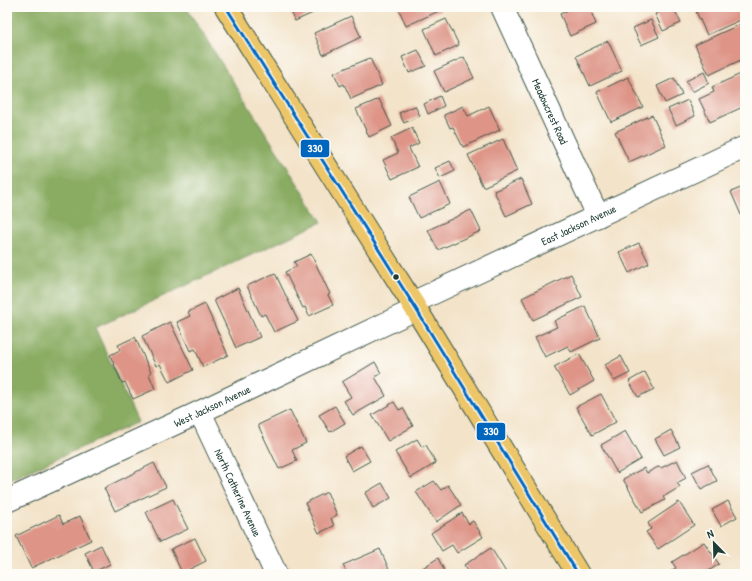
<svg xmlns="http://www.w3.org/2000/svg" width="752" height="581" font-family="'Patrick Hand',sans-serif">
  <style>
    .forest { fill: #89ac62; stroke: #54744b }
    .building { fill: #de9588 }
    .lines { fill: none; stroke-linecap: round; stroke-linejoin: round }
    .minor-casing { stroke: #3f564a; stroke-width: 24 }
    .major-casing { stroke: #3f564a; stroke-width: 24 }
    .minor { stroke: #fff; stroke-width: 22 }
    .major { stroke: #ecc669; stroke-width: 22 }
    .bus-1-casing { stroke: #fdfcf7; stroke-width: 6 }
    .bus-1 { stroke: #0065bd; stroke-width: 3 }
    .bus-dot { fill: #1f3d34; stroke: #fdfcf7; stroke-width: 1.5 }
    .labels { text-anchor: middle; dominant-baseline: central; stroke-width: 3; stroke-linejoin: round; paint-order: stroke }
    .street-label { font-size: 11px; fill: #1f3d34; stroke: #fdfcf7 }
    .line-badge { stroke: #fdfcf7; stroke-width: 1.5 }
    .badge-label { font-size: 11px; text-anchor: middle; font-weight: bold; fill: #fff }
  </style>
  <rect width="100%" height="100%" fill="#fdfcf7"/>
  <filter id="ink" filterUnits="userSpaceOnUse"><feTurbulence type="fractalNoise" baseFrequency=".025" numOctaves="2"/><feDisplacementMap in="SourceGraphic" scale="8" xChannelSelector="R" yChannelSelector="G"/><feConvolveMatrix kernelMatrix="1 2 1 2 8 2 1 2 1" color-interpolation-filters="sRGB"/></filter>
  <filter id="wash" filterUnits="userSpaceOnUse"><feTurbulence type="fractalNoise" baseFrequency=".012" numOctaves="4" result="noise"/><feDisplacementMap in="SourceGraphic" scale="16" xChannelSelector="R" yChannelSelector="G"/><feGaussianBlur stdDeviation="0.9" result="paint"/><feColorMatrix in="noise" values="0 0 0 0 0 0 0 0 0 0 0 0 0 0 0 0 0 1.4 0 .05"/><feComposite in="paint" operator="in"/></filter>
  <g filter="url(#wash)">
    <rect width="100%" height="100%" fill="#f3e3c9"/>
    <path class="forest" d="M7,7H186L322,222L95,328L138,422L7,481Z"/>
    <g id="blocks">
      <path class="building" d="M289,7H326L295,21Z
        M398,7H440L441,10L406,26Z
        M574,7H589L596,24L570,36L560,14Z
        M670,7H673L681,23L663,31L655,14Z
        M694,7H738L743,19L707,35Z
        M351,16L361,37L323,55L314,33Z
        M446,19L459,45L436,56L424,29Z
        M651,20L659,37L641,45L633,28Z
        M745,22V58L709,75L695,45Z
        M608,41L622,71L590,86L576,56Z
        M418,50L426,66L409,73L402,57Z
        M464,57L474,78L444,92L434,71Z
        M370,58L382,85L351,99L344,84L340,86L334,73Z
        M704,72L709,83L692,92L686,81Z
        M745,72V106L710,122L699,99L714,92L712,87Z
        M628,77L643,107L611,122L597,92Z
        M674,78L682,95L665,103L657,86Z
        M440,96L444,106L428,114L424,104Z
        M379,99L392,126L369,137L356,109Z
        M688,100L695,116L676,125L668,109Z
        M415,106L420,116L404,123L399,113Z
        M463,106L468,116L489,106L500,130L463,147L453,127L450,128L444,115Z
        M652,115L666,145L629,162L615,132Z
        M412,128L419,143L409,148L418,167L392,179L383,160L398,153L391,138Z
        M503,139L517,171L483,187L468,155Z
        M450,161L455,171L440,178L435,168Z
        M521,179L532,204L506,216L494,191Z
        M440,182L450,204L419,218L409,197Z
        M745,186V224L731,192Z
        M471,210L481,231L438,250L428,230Z
        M639,243L649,263L629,273L619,252Z
        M311,254L330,294L328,295L333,305L309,316L305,307L303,308L285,272L297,266L294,262Z
        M275,273L298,321L274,332L265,314L261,316L247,286Z
        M571,274L582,297L533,320L522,298Z
        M238,288L260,337L236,348L214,300Z
        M205,304L228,355L203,367L195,349L190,351L177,322L190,316L188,312Z
        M585,306L600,338L571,352L568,346L545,357L535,337L557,327L554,321Z
        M170,322L193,370L169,382L160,364L156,366L142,336Z
        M135,337L151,373L149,374L155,389L133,399L125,382L122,383L110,355L120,350L118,345Z
        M579,354L594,381L570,395L554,367Z
        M621,356L630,373L614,381L605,365Z
        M375,362L381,373L375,377L386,396L353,415L344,401L351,397L342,382Z
        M645,372L654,389L638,397L629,381Z
        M601,394L616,422L592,435L576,407Z
        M394,402L399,410L403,408L413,426L388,441L372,415Z
        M335,406L345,423L330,432L319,415Z
        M290,410L306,443L292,450L297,461L279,469L258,425Z
        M671,430L680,447L664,455L655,439Z
        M625,431L641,459L617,473L601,445Z
        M417,439L422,447L426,445L436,463L411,478L395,452Z
        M361,446L370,461L352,471L344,456Z
        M677,460L686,478L677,483L680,487L663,497L665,500L642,512L623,479L644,468L647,473L658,467L661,468Z
        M154,463L166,487L115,511L104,488Z
        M708,464L717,481L701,489L692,472Z
        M434,481L441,490L448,485L461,505L436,522L416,492Z
        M382,483L391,498L373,508L365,493Z
        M327,492L337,515L331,518L334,526L319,533L305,503Z
        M173,499L188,529L160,542L146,512Z
        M728,501L737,517L721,526L712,510Z
        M679,502L694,525L658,549L646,532L651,529L648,523Z
        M462,513L469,524L473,521L483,537L457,553L452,545L442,551L431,533Z
        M59,515L63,524L80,516L91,540L31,568L16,536Z
        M195,538L206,561L182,573L171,549Z
        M704,542L719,564L704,574H673L671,571L676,568L672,562Z
        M101,545L110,564L94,572L85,553Z
        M491,548L507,574H470L464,565Z
        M380,549L391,574H347L343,565Z
        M438,558L444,570L438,574H424L421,569Z"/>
    </g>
  </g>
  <g filter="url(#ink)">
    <use href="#blocks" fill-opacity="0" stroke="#3f564a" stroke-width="1"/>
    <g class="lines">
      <g class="minor-casing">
        <g id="minor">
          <path id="s1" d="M502,7L598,216"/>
          <path id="s2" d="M412,303L745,147"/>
          <path id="s3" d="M200,412L276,574"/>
          <path id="s4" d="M7,501L200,412L416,309"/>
        </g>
      </g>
      <g class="major-casing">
        <path id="major" d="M226,7L416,309L578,574"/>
      </g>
      <use href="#minor" class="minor"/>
      <use href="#major" class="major"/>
      <g class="bus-1-casing">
        <path id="bus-1" d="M226,7L416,309L578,574"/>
      </g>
      <use href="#bus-1" class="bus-1"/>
    </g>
  </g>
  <circle class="bus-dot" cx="396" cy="277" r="3.5"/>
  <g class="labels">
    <g class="street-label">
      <text stroke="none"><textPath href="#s1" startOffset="115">Meadowcrest Road</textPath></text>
      <text stroke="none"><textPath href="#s2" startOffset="184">East Jackson Avenue</textPath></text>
      <text stroke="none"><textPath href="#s4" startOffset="226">West Jackson Avenue</textPath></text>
      <text stroke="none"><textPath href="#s3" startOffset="89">North Catherine Avenue</textPath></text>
    </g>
  </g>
  <g class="line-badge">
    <rect x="300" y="139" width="30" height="19" rx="4" fill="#0065bd"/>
    <rect x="476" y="422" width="30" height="19" rx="4" fill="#0065bd"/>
  </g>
  <g class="badge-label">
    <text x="315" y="152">330</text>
    <text x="491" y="435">330</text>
  </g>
  <rect width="752" height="581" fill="none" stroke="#fdfcf7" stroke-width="24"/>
  <g transform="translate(714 543) rotate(337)" stroke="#fdfcf7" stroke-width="3" paint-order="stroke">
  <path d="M0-3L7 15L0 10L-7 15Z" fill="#1f3d34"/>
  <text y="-6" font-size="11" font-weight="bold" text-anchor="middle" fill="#1f3d34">N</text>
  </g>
</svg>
